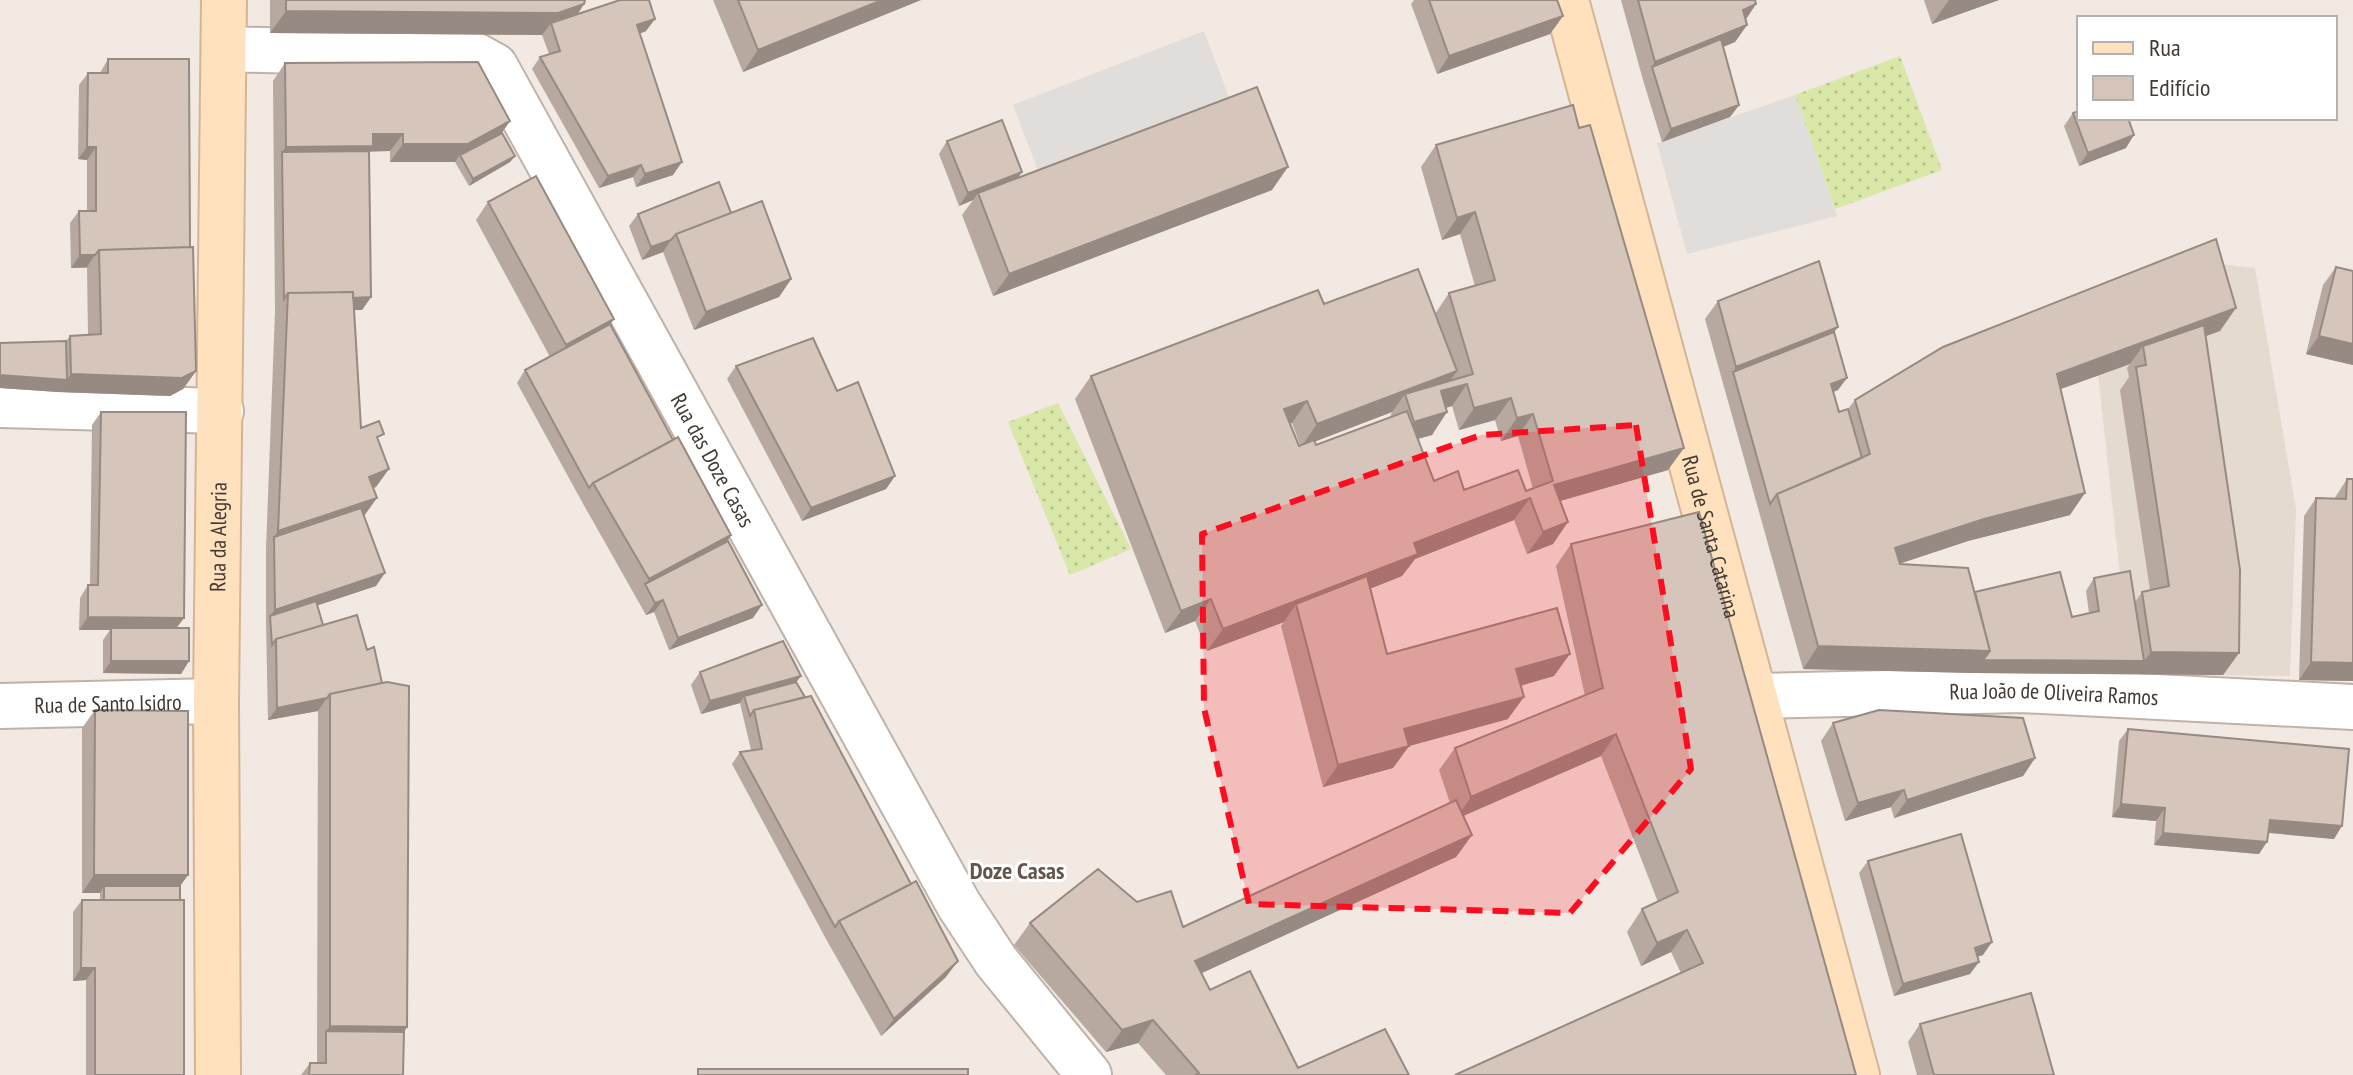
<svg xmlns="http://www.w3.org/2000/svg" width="2353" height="1075" font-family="'PT Sans Narrow',sans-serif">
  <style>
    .residential { fill: #e5dad0 }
    .garden { fill: url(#garden-dots) }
    .parking { fill: #e1dddb }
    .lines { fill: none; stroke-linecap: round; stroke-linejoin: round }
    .minor-casing { stroke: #bfb2a8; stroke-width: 48 }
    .secondary-casing { stroke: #d5b493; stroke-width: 48 }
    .minor { stroke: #fff; stroke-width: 44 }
    .secondary { stroke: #ffe1be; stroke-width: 44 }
    .wall { fill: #b8a9a0; fill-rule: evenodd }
    .shaded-wall { fill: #968a82 }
    .building { fill: #d6c5ba; stroke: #968a82; stroke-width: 2 }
    .marked { fill: #fc0e20; fill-opacity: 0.2; stroke: #fc0e20; stroke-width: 6; stroke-dasharray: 16 10; stroke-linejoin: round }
    .labels { text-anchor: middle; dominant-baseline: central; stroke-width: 6; stroke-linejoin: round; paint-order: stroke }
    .street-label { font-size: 22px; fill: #423932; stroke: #fff }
    .neighbourhood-label { font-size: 24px; font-weight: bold; fill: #65544a; stroke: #fff }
  </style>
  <defs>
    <pattern id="garden-dots" width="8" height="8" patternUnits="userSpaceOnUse" patternTransform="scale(2)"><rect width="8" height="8" fill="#d9e7a9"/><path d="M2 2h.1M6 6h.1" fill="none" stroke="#bbc792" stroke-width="1.8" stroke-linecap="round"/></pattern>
  </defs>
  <rect width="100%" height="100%" fill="#f1e9e2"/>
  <path class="residential" d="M2201,262L2255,268L2296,509L2290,676L2136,674L2121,584L2098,374Z"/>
  <path class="garden" d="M1900,56L1942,170L1835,209L1795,95Z
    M1058,403L1131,549L1070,575L1008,422Z"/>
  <path class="parking" d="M1204,31L1233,108L1042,181L1013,105Z
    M1795,95L1837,216L1687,254L1657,143Z"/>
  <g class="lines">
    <g class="minor-casing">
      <g id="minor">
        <path id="s1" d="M224,49L477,56L495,66L959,905L996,961L1089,1075"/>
        <path d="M0,405L221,411"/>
        <path id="s2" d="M1756,696L2021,690L2353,707"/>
        <path id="s3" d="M0,706L216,701"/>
      </g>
    </g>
    <g class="secondary-casing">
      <g id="secondary">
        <path id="s4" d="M1566,0L1857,1075"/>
        <path id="s5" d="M218,1075L216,701L224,0"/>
      </g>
    </g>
    <use href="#minor" class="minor"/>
    <use href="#secondary" class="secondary"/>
  </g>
  <path class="wall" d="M270,0H585L584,4L578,14L646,31L639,34L673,175L636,187L633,177L599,188L532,69L540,57L549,54L542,35L270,33Z
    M713,0H921L743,72Z
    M1414,0H1557L1563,16L1550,34L1437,74L1411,4Z
    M1621,0H1755L1756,4L1746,19L1747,25L1735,42L1723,47L1739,105L1730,117L1662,142L1643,80Z
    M1924,0H1999L1932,24Z
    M108,59L190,247L196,371L183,389L170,396L58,392L0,388V343L66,341L70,336L88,335L87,268H71L70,223L79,211H87V160L78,159L79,85L88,73H100Z
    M285,63L510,121L502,133L515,156L510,162L469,186L455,162H390V151L369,152L371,297L362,310H354L361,428L379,442L376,487L373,488L364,516L376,586L317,605L407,1027L404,1032L403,1075H301L310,1063H317L318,711L268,720L266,622V549L275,311L273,81Z
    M2073,113L2126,148L2079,166L2064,126Z
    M947,141L1018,177L1272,190L993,296L962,215L973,200L959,206L939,154Z
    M1436,145L1668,470L1560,501L1553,544L1527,554L1514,520L1415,559L1402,576L1370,589L1387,654L1554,676L1521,686L1508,719L1409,746L1393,768L1323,787L1281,626L1284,622L1207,651L1195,621L1165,633L1075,399L1091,376L1324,304L1435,314L1449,293L1475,286L1460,234L1442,240L1421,167ZM1452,406L1459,430L1495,420L1501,441L1518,436L1533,489L1526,491L1464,490L1434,481L1418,439L1432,435L1446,408ZM1392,412L1390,417L1316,445L1315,441ZM1290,423H1292L1300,445L1299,446Z
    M488,202L614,319L610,324L673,440L731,535L728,541L753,618L669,650L654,612L646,615L581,500L517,383L525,370L550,357L476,220Z
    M731,213L791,279L779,297L694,330L663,252L642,260L629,226L638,214Z
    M2336,267L2353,365L2306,354L2323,285Z
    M1718,301L1834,332L1838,390L1833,392L1839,412L1848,409L1855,400L2220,331L2205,336L2239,653L2223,675L1974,673L1803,669L1705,319ZM2130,364L2127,368L2129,377L2120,390L2150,590L2142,592L2135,602L2094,578L2086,591L2089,613L2072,617L1975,592L1899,564L1968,541L2070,515L2061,389Z
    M736,366L837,391L895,476L886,489L802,521L727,379Z
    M101,412L189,661L181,674L103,673V640L110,630H79L80,598L88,585H90L92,425Z
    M2347,479H2353V681L2299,680L2304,516L2316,498L2334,499Z
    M1571,544L1856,1075L1681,973L1671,952L1641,966L1627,932L1642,909L1658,902L1601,756L1463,816L1472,835L1456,857L1201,973L1210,990L1298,1068L1409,1075H1166L1138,1043L1106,1052L1014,945L1030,923L1137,902L1183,927L1450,803L1439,770L1455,748L1585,696L1556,566Z
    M700,672L796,682L911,884L958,961L945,978L881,1036L826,939L732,764L740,752L751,750L740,703L701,714L691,685Z
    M95,710L188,875L180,886L184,1075H86V980L73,981V912L82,900H100V893H82V728Z
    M1833,723L2035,758L2023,776L1894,818L1891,807L1845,821L1821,741Z
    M2128,729L2334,839L2268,833L2259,854L2154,845L2156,821L2112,817L2119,741Z
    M1868,861L1983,955L1977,957L1970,974L1894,996L1859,873Z
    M1920,1024L2054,1075H1917L1908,1042Z"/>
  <path class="shaded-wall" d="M882,0H921L743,72L758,50Z
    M1949,0H1999L1932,24Z
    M584,4L569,26L551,23L542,35L270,33L286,11Z
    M1756,4L1744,22L1743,10Z
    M1563,16L1550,34L1437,74L1449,56Z
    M655,19L646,31L628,38L637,25Z
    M1747,25L1735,42L1654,75L1652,67L1655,62Z
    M1739,105L1730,117L1662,142L1671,129Z
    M510,121L497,139L460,155L455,162H390L403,144Z
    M373,134H403L390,151L282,152L286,147Z
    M2134,135L2126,148L2079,166L2088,153Z
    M87,147H96L87,160L78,159Z
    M515,156L510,162L469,186L473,179Z
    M682,162L673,175L636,187L645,174Z
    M641,165L633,177L599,188L608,176Z
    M1288,167L1272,190L993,296L1009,274Z
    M1022,172L1013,185L978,193L973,200L959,206L968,193Z
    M1475,212L1460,234L1442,240L1457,218Z
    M671,240L663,252L642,260L651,247Z
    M80,255H95L87,267L71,268Z
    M791,279L779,297L694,330L706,312Z
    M371,297L362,310L287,311L288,299Z
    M2236,308L2220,331L2145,358L2143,346L2130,364L2041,396L2057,374Z
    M614,319L601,337L554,363L566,345Z
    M1838,327L1825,344L1733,372L1736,367Z
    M2319,336L2353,344V365L2306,354Z
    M196,371L183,389L170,396L58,392L0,388V375L67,380L71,374Z
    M1457,371L1443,391L1467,384L1452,406L1426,413L1405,394L1392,412L1301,447L1317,424Z
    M1847,378L1838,390L1823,396L1831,384Z
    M1511,398L1495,420L1459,430L1474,408Z
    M1307,401L1292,423L1269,431L1284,409Z
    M1447,412L1432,435L1398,444L1414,422Z
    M1533,414L1518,436L1501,441L1517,418Z
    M1684,448L1668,470L1539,507L1554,485Z
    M389,469L376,487L356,495L369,477Z
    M895,476L886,489L802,521L811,508Z
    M2085,493L2070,515L1968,541L1880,570L1895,548L1984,519Z
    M377,498L364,516L274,546V537L278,531Z
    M1530,498L1514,520L1415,559L1402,576L1300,616L1296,604L1284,622L1207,651L1223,629L1414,543Z
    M1568,522L1553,544L1527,554L1543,532Z
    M731,535L719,553L645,584L636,597L649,579Z
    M385,573L376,586L271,621L270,616L275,610Z
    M1211,599L1195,621L1165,633L1181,611Z
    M663,600L654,612L646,615L655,603Z
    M762,605L753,618L669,650L678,638Z
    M88,617L184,618L175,630L111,628L110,630H79Z
    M1818,646L1990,651L2144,661L2151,652L2239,653L2223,675L1974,673L1803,669Z
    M1570,654L1554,676L1500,691L1516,669Z
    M111,661H189L181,674L103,673Z
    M2311,662L2353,663V681L2299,680Z
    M801,676L792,688L744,696L740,703L701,714L710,701Z
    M1524,697L1508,719L1409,746L1393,768L1323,787L1338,765L1404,729Z
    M327,698L318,711L268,720L277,708Z
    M1616,734L1601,756L1456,819L1471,797Z
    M2035,758L2023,776L1894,818L1907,800Z
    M1904,790L1891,807L1845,821L1858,803Z
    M2121,804L2165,808L2156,821L2112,817Z
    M2270,820L2342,826L2334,839L2261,832Z
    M2163,833L2267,842L2259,854L2154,845Z
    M1472,835L1456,857L1180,983L1195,961Z
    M94,875H188L175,893L104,886L100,893H82Z
    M1687,930L1671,952L1641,966L1657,943Z
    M1992,942L1983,955L1966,960L1975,948Z
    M958,961L945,978L881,1036L894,1019Z
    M1979,962L1970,974L1894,996L1903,984Z
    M81,968H95L86,980L73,981Z
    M1153,1020L1138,1043L1106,1052L1122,1030Z
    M330,1026L407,1027L395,1045L326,1031Z"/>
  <path class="building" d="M286,0H585L584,4L558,13L286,11Z
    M620,0H649L655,19L637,25L682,162L645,174L641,165L608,176L540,57L560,51L551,23Z
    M738,0H882L758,50Z
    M1429,0H1557L1563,16L1449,56Z
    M1638,0H1755L1756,4L1743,10L1747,25L1655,62Z
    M1721,39L1739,105L1671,129L1652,67Z
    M108,59H189L190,247L99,250L95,255H80L79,211H96V147H87L88,73H108Z
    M478,62L510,121L468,144H403V134H373V146L286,147L285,63Z
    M1257,87L1288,167L1009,274L978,193Z
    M1573,105L1579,128L1590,125L1684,448L1554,485L1568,522L1543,532L1530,498L1414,543L1418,554L1223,629L1211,599L1181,611L1091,376L1318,290L1324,304L1418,269L1457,371L1317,424L1307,401L1284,409L1299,446L1314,440L1316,445L1407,411L1434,481L1458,471L1464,490L1518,470L1526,491L1553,481L1533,414L1517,418L1511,398L1474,408L1467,384L1441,391L1447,412L1414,422L1405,394L1473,374L1449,293L1495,280L1475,212L1457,218L1436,145Z
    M2079,111V118H2128L2134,135L2088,153L2073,113Z
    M1002,120L1022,172L968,193L947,141Z
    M502,133L515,156L473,179L460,155Z
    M369,151L371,297L353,298V292L288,293L284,299L282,152Z
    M536,176L614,319L566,345L488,202Z
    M719,182L731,213L676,234L671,240L651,247L638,214Z
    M762,201L791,279L706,312L676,234Z
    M2216,239L2236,308L2057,374L2085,493L1984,519L1895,548L1900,564L1968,568L1990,651L1818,646L1777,494L1870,454L1855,400L1943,347Z
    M193,247L196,371L182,378L71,374L70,336L101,334L99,250Z
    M1819,261L1838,327L1736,367L1718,301Z
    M2336,267L2353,271V344L2319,336Z
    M353,292L361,428L379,421L384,434L377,437L389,469L369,477L377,498L278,531L288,293Z
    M610,324L673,440L593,483L589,488L525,370Z
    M2204,325L2240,570L2239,653L2151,652L2142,592L2169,586L2136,367L2146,365L2143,346Z
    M1834,332L1847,378L1831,384L1839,412L1848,409L1862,458L1777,494L1770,504L1733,372Z
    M813,338L837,391L858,382L895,476L811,508L736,366Z
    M66,341L67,380L0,375V343Z
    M101,412H186L184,618L88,617V585H98Z
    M678,437L731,535L649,579L593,483Z
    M2347,479H2353V663L2311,662L2316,498L2346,499Z
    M361,508L385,573L275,610L274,537Z
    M1699,512L1856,1075H1455L1703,963L1687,930L1657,943L1642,909L1678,892L1616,734L1471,797L1455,748L1603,688L1571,544Z
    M728,541L762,605L678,638L663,600L655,603L645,584Z
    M2130,571L2144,661L1983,660L1990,651L1975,592L2060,572L2072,617L2099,611L2094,578Z
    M1367,576L1387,654L1557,608L1570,654L1516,669L1524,697L1404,729L1409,746L1338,765L1296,604Z
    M316,601L323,625L276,639L272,645L270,616Z
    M357,615L367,650L374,647L382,683L330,694L327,698L277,708L276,639Z
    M111,628H189V661H111Z
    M783,641L801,676L710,701L700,672Z
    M387,682L409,686L407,1027L330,1026V694Z
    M796,682L805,697L754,710L750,716L744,696Z
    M811,696L911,884L839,921L835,927L740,752L762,749L754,710Z
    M95,710L188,711V875H94Z
    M1879,710L2023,718L2035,758L1907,800L1904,790L1858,803L1833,723Z
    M2128,729L2349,749L2342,826L2270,820L2267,842L2163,833L2165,808L2121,804Z
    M1456,800L1472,835L1195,961L1210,990L1250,971L1298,1068L1385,1029L1409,1075H1195L1199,1073L1153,1020L1122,1030L1030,923L1098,869L1137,902L1171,891L1183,927Z
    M1961,834L1992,942L1975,948L1979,962L1903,984L1868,861Z
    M916,881L958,961L894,1019L839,921Z
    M104,886H180V900H104Z
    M82,900H184V1075H95V968H81Z
    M2031,993L2054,1075H1934L1920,1024Z
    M326,1031L404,1032L403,1075H309L310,1063H326Z
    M698,1069H968V1075H698Z"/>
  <path class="marked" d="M1636,425L1691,769L1570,913L1249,904L1204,708L1202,534L1481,435Z"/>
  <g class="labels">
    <g class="street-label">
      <text stroke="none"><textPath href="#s1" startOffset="724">Rua das Doze Casas</textPath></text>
      <text stroke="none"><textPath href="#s5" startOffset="538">Rua da Alegria</textPath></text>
      <text stroke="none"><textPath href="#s4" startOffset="556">Rua de Santa Catarina</textPath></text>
      <text stroke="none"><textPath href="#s2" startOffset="298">Rua João de Oliveira Ramos</textPath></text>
      <text stroke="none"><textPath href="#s3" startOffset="108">Rua de Santo Isidro</textPath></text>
    </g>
    <g class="neighbourhood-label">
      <text x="1017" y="870">Doze Casas</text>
    </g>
  </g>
  <rect x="2077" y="16" width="260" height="104" fill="#ffffff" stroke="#b3b0ad" stroke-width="2"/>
  <rect x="2093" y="42" width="40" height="12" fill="#ffe1be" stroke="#b3b0ad" stroke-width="2"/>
  <text x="2149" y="56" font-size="24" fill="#423932">Rua</text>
  <rect x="2093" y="76" width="40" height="24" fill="#d6c5ba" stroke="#b3b0ad" stroke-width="2"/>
  <text x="2149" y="96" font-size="24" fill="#423932">Edifício</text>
</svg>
